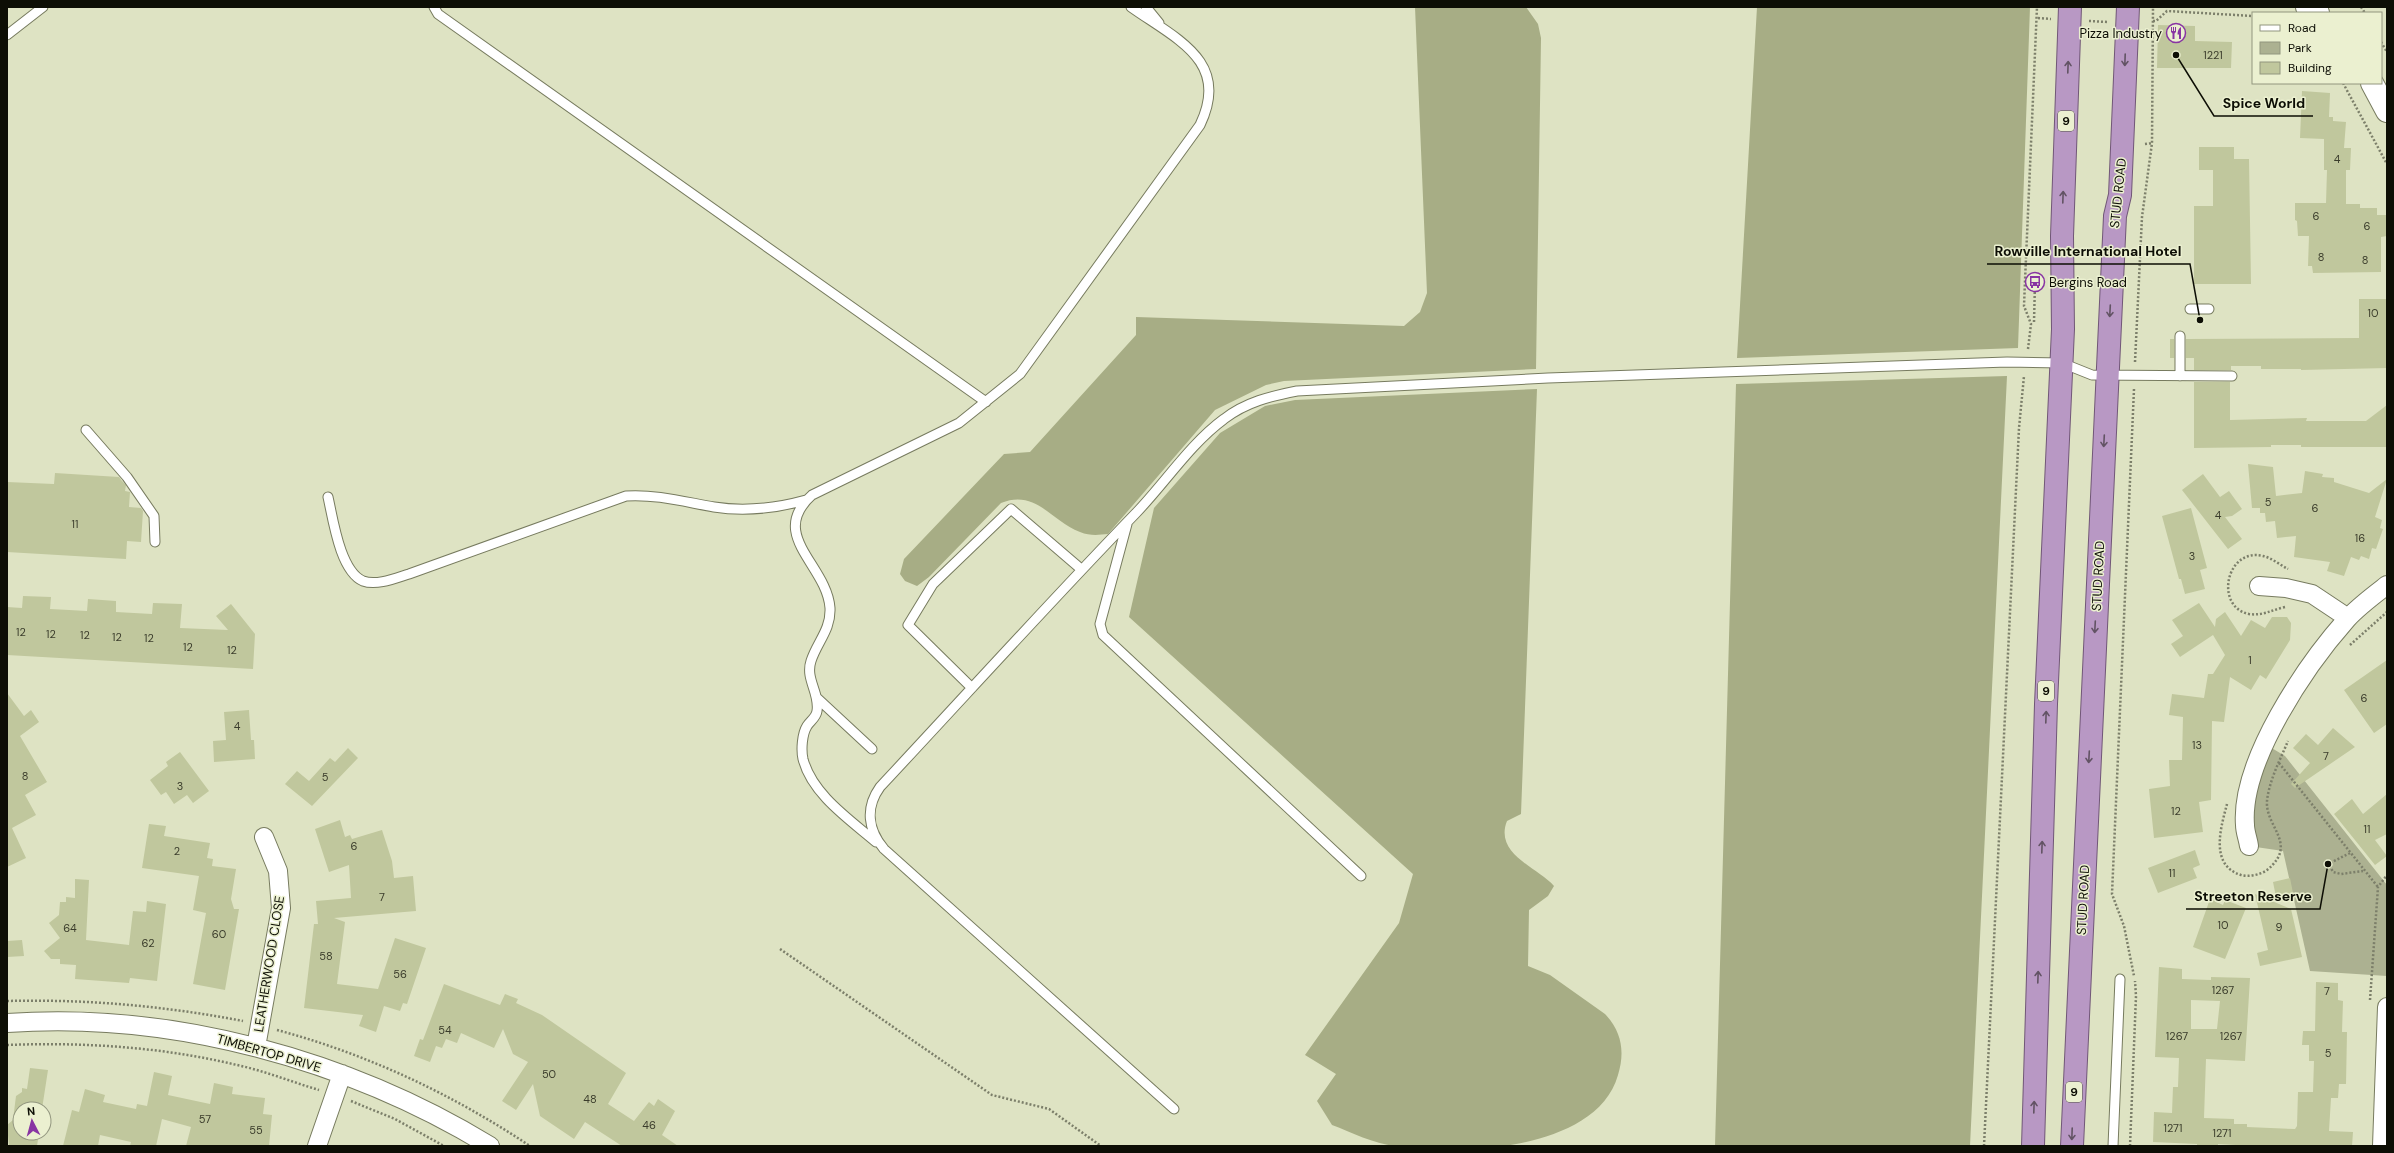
<svg xmlns="http://www.w3.org/2000/svg" width="2394" height="1153" font-family="'DM Sans',sans-serif">
  <style>
    .green { fill: #acb191 }
    .forest { fill: #a7ad85 }
    .building { fill: #c0c79d; fill-rule: evenodd }
    .lines { fill: none; stroke-linecap: round; stroke-linejoin: round }
    .service-casing { stroke: #777b5f; stroke-width: 11 }
    .minor-casing { stroke: #777b5f; stroke-width: 20 }
    .secondary-casing { stroke: #777b5f; stroke-width: 24 }
    .trunk-casing { stroke: #715777; stroke-width: 24 }
    .path { stroke: #7c7f6a; stroke-width: 2.5; stroke-dasharray: 2 2; stroke-linecap: butt }
    .service { stroke: #fff; stroke-width: 9 }
    .minor { stroke: #fff; stroke-width: 18 }
    .secondary { stroke: #fff; stroke-width: 22 }
    .trunk { stroke: #b898c4; stroke-width: 22 }
    .oneway { stroke: #625364 }
    .labels { text-anchor: middle; dominant-baseline: central; stroke-width: 3; stroke-linejoin: round; paint-order: stroke }
    .number-label { font-size: 11px; fill: #3a3c2b }
    .shield { fill: #ebf0d0; stroke: #505242; stroke-width: 1 }
    .shield-label { font-size: 12px; font-weight: bold; fill: #0d0e05 }
    .poi-label { font-size: 13px; fill: #0d0e05; stroke: #ebf0d0; text-anchor: end }
    .street-label { font-size: 13px; fill: #0d0e05; stroke: #ebf0d0 }
    .leader { fill: none; stroke: #0d0e05; stroke-width: 1.5 }
    .callout-dot { fill: #0d0e05; stroke: #ebf0d0; stroke-width: 1.5 }
    .callout-label { font-size: 14px; text-anchor: middle; font-weight: bold; fill: #0d0e05; stroke: #ebf0d0; stroke-width: 3; stroke-linejoin: round; paint-order: stroke }
  </style>
  <rect width="100%" height="100%" fill="#dee3c3"/>
  <path class="green" d="M2265,744L2285,756L2387,885V976L2310,971L2283,851L2249,846L2246,803Z"/>
  <path class="forest" d="M1415,7H1526L1538,24L1541,38L1536,369L1284,381L1266,385L1215,410L1108,534C1098,535 1090,536 1080,532C1051,521 1036,489 1001,503L929,577L917,586L905,581L900,574L904,559L1004,454L1030,452L1136,335V317L1404,326L1420,312L1427,293Z
    M1757,7H2030L2018,348L1737,358Z
    M2007,376L1970,1146H1715L1736,384Z
    M1537,389L1521,814L1507,821C1494,854 1537,867 1554,886L1548,896L1529,910L1528,966L1550,975L1605,1014C1622,1032 1625,1052 1618,1075C1605,1122 1547,1140 1504,1146C1484,1149 1463,1146 1443,1146C1427,1146 1411,1147 1395,1146C1374,1144 1351,1132 1332,1125L1317,1101L1336,1074L1305,1055L1399,923L1413,874L1129,617L1154,508L1220,433L1265,406L1295,400Z"/>
  <path class="building" d="M2158,25L2195,26V41L2232,42L2231,68H2157Z
    M2302,91L2330,93L2329,117H2333V121L2346,122L2344,148H2351L2350,170H2346V204H2360V208H2377V215H2387V236L2381,237V272L2313,273L2312,266H2308L2309,236H2298L2297,221L2295,220V203H2326L2327,170H2324V139L2300,138Z
    M2199,147H2234V159H2249L2251,284H2194V206H2213V170H2199Z
    M2359,299H2387V368L2301,370V369H2261V366H2231V370H2194V358H2186V339L2359,338Z
    M2170,339H2174V358H2170Z
    M2194,382H2230V420L2307,418L2306,421H2366L2387,405V447H2301V445H2271V447L2194,448Z
    M2248,464L2273,467L2276,496L2302,493L2305,471L2323,474L2322,477L2334,478V482L2369,493L2387,479L2375,517L2382,520L2380,528L2383,529L2376,549L2372,548L2369,559L2361,556L2359,560L2351,557L2344,576L2327,571L2330,562L2294,557L2296,536L2277,538L2275,521L2266,522L2265,513H2260V508H2252Z
    M55,473L119,477L122,481L126,485L125,491L130,492L129,507L141,508L143,511L141,542L127,541L126,559L7,552V482L54,484Z
    M2203,474L2220,497L2229,491L2242,509L2232,516L2225,517L2242,539L2228,549L2182,490Z
    M2191,508L2207,568L2200,570L2205,589L2185,594L2181,579H2179L2162,516Z
    M23,596L51,597L50,609L69,610L87,611L88,599L116,601V612L152,614L153,603L182,604L180,628L228,630L216,616L231,604L255,634L253,669L7,655V607L22,608Z
    M2199,603L2215,627L2216,619L2225,612L2241,636L2251,620L2265,628L2272,617H2287L2291,623L2290,640L2266,679L2260,675L2251,690L2230,677L2224,722L2212,721L2211,800L2199,802L2203,832L2154,838L2149,789L2170,786L2169,760H2182L2183,717L2169,715L2172,694L2204,698L2208,674H2213L2225,655L2213,635L2180,657L2171,644L2183,636L2172,620Z
    M2387,660V724L2374,733L2344,690Z
    M7,693L24,716L31,710L39,722L20,736L47,782L25,795L36,815L12,828L26,858L7,867Z
    M249,710L251,740H254L255,759L214,762L213,741L226,740L224,712Z
    M2333,728L2355,747L2295,788L2291,784L2310,763L2293,748L2306,734L2318,745Z
    M348,748L358,758L312,806L285,784L297,771L309,781L330,758L335,762Z
    M180,752L209,791L193,803L187,795L174,804L166,792L161,795L150,780L168,766L166,762Z
    M2387,794V834L2375,840L2387,856L2375,865L2334,814L2352,799L2363,814Z
    M340,820L345,837L350,835L352,839L382,830L392,861L394,878L413,876L416,911L334,918L345,922L337,984L378,989L395,938L426,948L407,1004L403,1003L400,1011L384,1006L376,1032L359,1026L363,1015L304,1008L314,924H318L316,901L351,898L349,865L329,872L315,829Z
    M149,824L166,826L164,836L210,843L207,858L213,859L212,866L236,869L231,899L234,909H239L225,990L193,984L206,913L193,910L199,876L142,868Z
    M2195,850L2200,865L2193,868L2197,878L2158,893L2148,868Z
    M2290,878L2294,898L2277,902L2273,882Z
    M75,879L89,880L86,940L129,945L133,911L146,912L147,901L166,904L157,981L130,978L129,983L75,979L76,965L60,964V959H51L44,951L60,938L49,923L59,915L60,902H66V897L75,898Z
    M2255,894L2291,909L2302,957L2260,966L2257,953L2268,950Z
    M2210,899L2223,905L2225,900L2246,908L2225,959L2193,947Z
    M22,940L24,956L7,957V941Z
    M2159,967L2182,969V979L2211,980V977L2250,978L2245,1061L2206,1059L2204,1118L2234,1119V1124H2247V1127L2295,1129L2297,1126L2298,1092H2313L2314,1061H2309V1045H2302L2303,1031H2315L2316,982L2338,983V1000L2343,1001L2342,1032H2347L2346,1084H2339L2338,1098H2331L2329,1131L2353,1132L2352,1146H2253L2218,1144V1146H2197V1144L2153,1142L2154,1112L2172,1113L2173,1087H2178L2179,1058L2155,1057ZM2191,1000L2220,1001L2217,1029H2191Z
    M444,984L500,1005L505,994L518,999L516,1003L542,1015L626,1073L608,1104L634,1121L649,1102L654,1106L658,1099L675,1111L662,1135L678,1146H622L585,1122L574,1139L540,1116L533,1084L516,1110L502,1101L528,1062L513,1054L503,1029L494,1048L461,1033L457,1043L446,1039L442,1048L436,1046L430,1062L414,1056L420,1039L423,1040Z
    M30,1068L48,1070L42,1109H20V1133H39L37,1146H9L7,1125L13,1120L16,1096L22,1092V1088L27,1089Z
    M154,1072L172,1076L168,1095L210,1104L214,1083L233,1087L232,1094L265,1098L263,1114L272,1115L269,1146H186L191,1127L162,1119L156,1146H130L131,1142L100,1135L98,1146H63L72,1110L79,1112L85,1089L105,1095L103,1102L136,1109L137,1104L147,1106Z"/>
  <g class="lines">
    <g class="service-casing">
      <path id="service" d="M434,7L438,14L986,402
        M1146,7L1159,23
        M7,35L43,7
        M2190,309H2209
        M2180,336V376
        M86,430L127,477L154,516L155,542
        M328,497C333,519 340,571 363,581C377,586 396,578 409,574L626,496C656,494 685,502 714,507C745,512 777,508 806,500
        M1127,524L1100,624L1103,635L1361,876
        M972,688L908,625L933,584L1011,509L1081,569
        M816,697L872,749
        M876,842C849,819 812,794 803,759C801,750 802,734 807,726C810,721 816,718 817,711C820,693 805,679 811,661C817,642 831,630 830,608C827,565 767,535 812,495L959,423L1020,374L1200,125C1231,61 1176,39 1131,7
        M1174,1109L884,849C868,830 865,808 880,787C965,696 1049,603 1136,513C1165,483 1190,444 1224,419C1246,402 1271,396 1297,391L1548,378L2007,362L2062,363L2092,375L2232,376
        M2113,1146L2120,979"/>
    </g>
    <g class="minor-casing">
      <path id="minor" d="M2259,586L2286,588L2312,594L2348,618
        M2249,846C2248,839 2245,832 2245,825C2240,761 2307,664 2347,619C2359,606 2374,595 2387,585
        M7,1023C172,1011 349,1060 490,1146
        M256,1047L281,908L278,871L264,837
        M317,1146L342,1074
        M2382,1146L2387,1007"/>
    </g>
    <g class="secondary-casing">
      <path id="secondary" d="M2307,7L2318,13
        M2372,83L2387,111"/>
    </g>
    <g class="trunk-casing">
      <path id="trunk" d="M2033,1146L2046,704L2063,329L2062,236L2070,7
        M2072,1146L2115,216L2120,195L2128,7"/>
    </g>
    <path class="path" d="M2361,7L2365,13
      M2038,18L2051,19
      M2089,21L2108,22
      M2153,21H2156L2167,11L2253,16
      M2381,42L2387,52
      M2343,83L2387,164
      M2145,144L2152,143
      M2025,281L2035,282L2034,322
      M2028,349L2031,324L2024,306L2025,281L2037,7
      M2135,362L2142,217L2152,143L2153,7
      M2134,389L2112,894L2124,926L2134,976
      M2285,607C2272,610 2262,616 2249,614C2214,607 2226,547 2263,556C2272,558 2280,565 2288,569
      M2350,645L2387,612
      M2279,763L2378,887
      M2227,804C2221,827 2209,865 2241,875C2249,877 2260,875 2267,870C2299,844 2265,827 2267,801C2269,781 2280,760 2288,741
      M2350,853L2332,862L2330,866L2333,872L2341,874L2363,871
      M780,949L992,1095L1049,1109L1101,1146
      M2370,1000L2378,887L2387,875
      M7,1001C87,999 165,1006 243,1021
      M277,1030C367,1054 452,1094 530,1146
      M7,1045C84,1042 162,1047 237,1065C265,1071 292,1082 319,1090
      M351,1101L395,1119L444,1146
      M1984,1146L2019,428L2024,376
      M2130,1146L2136,996L2135,981"/>
    <use href="#service" class="service"/>
    <use href="#minor" class="minor"/>
    <use href="#secondary" class="secondary"/>
    <use href="#trunk" class="trunk"/>
  </g>
  <defs><path id="oneway-shaft" d="M-6 0H5M1.5-3L5.5 0L1.5 3" fill="none" stroke-width="1.6" stroke-linecap="round" stroke-linejoin="round"/></defs>
  <g class="oneway">
    <use href="#oneway-shaft" transform="translate(2125 60) rotate(92)"/>
    <use href="#oneway-shaft" transform="translate(2068 67) rotate(-88)"/>
    <use href="#oneway-shaft" transform="translate(2063 197) rotate(-88)"/>
    <use href="#oneway-shaft" transform="translate(2110 311) rotate(93)"/>
    <use href="#oneway-shaft" transform="translate(2104 441) rotate(93)"/>
    <use href="#oneway-shaft" transform="translate(2095 627) rotate(93)"/>
    <use href="#oneway-shaft" transform="translate(2046 717) rotate(-88)"/>
    <use href="#oneway-shaft" transform="translate(2089 757) rotate(93)"/>
    <use href="#oneway-shaft" transform="translate(2042 847) rotate(-88)"/>
    <use href="#oneway-shaft" transform="translate(2038 977) rotate(-88)"/>
    <use href="#oneway-shaft" transform="translate(2034 1107) rotate(-88)"/>
    <use href="#oneway-shaft" transform="translate(2072 1134) rotate(92)"/>
  </g>
  <defs>
    <g id="restaurant-ring" transform="scale(1)"><circle r="9.5" fill="#ebf0d0" stroke="#8834a3" stroke-width="1.5"/><path d="M-5-6h1v4h1v-4h1v4h1v-4h1v5L-1.5 .5V6h-2V.5L-5-1ZM5-6V6H3V1.5H1.5Q1.5-4 5-6Z" fill="#8834a3"/></g>
    <g id="bus-ring" transform="scale(1)"><circle r="9.5" fill="#ebf0d0" stroke="#8834a3" stroke-width="1.5"/><path d="M-5-6H5V4H4V6H2V4H-2V6H-4V4H-5ZM-3.5-4V0h7V-4ZM-3.5 1.2v1.5H-2V1.2ZM2 1.2v1.5H3.5V1.2Z" fill="#8834a3"/></g>
  </defs>
  <g fill-rule="evenodd">
    <use href="#restaurant-ring" x="2176" y="33"/>
    <use href="#bus-ring" x="2035" y="282"/>
  </g>
  <g class="labels">
    <g class="number-label">
      <text x="2213" y="55">1221</text>
      <text x="2337" y="159">4</text>
      <text x="2316" y="216">6</text>
      <text x="2367" y="226">6</text>
      <text x="2321" y="257">8</text>
      <text x="2365" y="260">8</text>
      <text x="2373" y="313">10</text>
      <text x="2268" y="502">5</text>
      <text x="2315" y="508">6</text>
      <text x="2218" y="515">4</text>
      <text x="75" y="524">11</text>
      <text x="2360" y="538">16</text>
      <text x="2192" y="556">3</text>
      <text x="21" y="632">12</text>
      <text x="51" y="634">12</text>
      <text x="85" y="635">12</text>
      <text x="117" y="637">12</text>
      <text x="149" y="638">12</text>
      <text x="188" y="647">12</text>
      <text x="232" y="650">12</text>
      <text x="2250" y="660">1</text>
      <text x="2364" y="698">6</text>
      <text x="237" y="726">4</text>
      <text x="2197" y="745">13</text>
      <text x="2326" y="756">7</text>
      <text x="25" y="776">8</text>
      <text x="325" y="777">5</text>
      <text x="180" y="786">3</text>
      <text x="2176" y="811">12</text>
      <text x="2367" y="829">11</text>
      <text x="354" y="846">6</text>
      <text x="177" y="851">2</text>
      <text x="2172" y="873">11</text>
      <text x="382" y="897">7</text>
      <text x="2223" y="925">10</text>
      <text x="2279" y="927">9</text>
      <text x="70" y="928">64</text>
      <text x="219" y="934">60</text>
      <text x="148" y="943">62</text>
      <text x="326" y="956">58</text>
      <text x="400" y="974">56</text>
      <text x="2223" y="990">1267</text>
      <text x="2327" y="991">7</text>
      <text x="445" y="1030">54</text>
      <text x="2177" y="1036">1267</text>
      <text x="2231" y="1036">1267</text>
      <text x="2328" y="1053">5</text>
      <text x="549" y="1074">50</text>
      <text x="590" y="1099">48</text>
      <text x="205" y="1119">57</text>
      <text x="649" y="1125">46</text>
      <text x="2173" y="1128">1271</text>
      <text x="256" y="1130">55</text>
      <text x="2222" y="1133">1271</text>
    </g>
    <g class="shield">
      <rect x="2058" y="111" width="16" height="20" rx="3"/>
      <rect x="2038" y="681" width="16" height="20" rx="3"/>
      <rect x="2066" y="1082" width="16" height="20" rx="3"/>
    </g>
    <g class="shield-label">
      <text x="2066" y="121">9</text>
      <text x="2046" y="691">9</text>
      <text x="2074" y="1092">9</text>
    </g>
    <g class="poi-label">
      <text x="2162" y="33">Pizza Industry</text>
      <text x="2049" y="282" text-anchor="start">Bergins Road</text>
    </g>
    <g class="street-label">
      <text transform="translate(2118 193) rotate(-84)">STUD ROAD</text>
      <text transform="translate(2098 576) rotate(-87)">STUD ROAD</text>
      <text transform="translate(2083 900) rotate(-87)">STUD ROAD</text>
      <text transform="translate(269 964) rotate(-81)">LEATHERWOOD CLOSE</text>
      <text transform="translate(269 1053) rotate(16)">TIMBERTOP DRIVE</text>
    </g>
  </g>
  <path class="leader" d="M2176 55L2214 116H2313M2200 320L2190 264H1987M2328 864L2320 909H2186"/>
  <g class="callout-dot">
    <circle cx="2176" cy="55" r="4"/>
    <circle cx="2200" cy="320" r="4"/>
    <circle cx="2328" cy="864" r="4"/>
  </g>
  <g class="callout-label">
    <text x="2264" y="108">Spice World</text>
    <text x="2088" y="256">Rowville International Hotel</text>
    <text x="2253" y="901">Streeton Reserve</text>
  </g>
  <rect width="2394" height="1153" fill="none" stroke="#0d0e05" stroke-width="16"/>
  <rect x="2252" y="12" width="130" height="72" fill="#ebf0d0" stroke="#92967f"/>
  <rect x="2260" y="25" width="20" height="6" fill="#ffffff" stroke="#92967f"/>
  <text x="2288" y="32" font-size="12" fill="#0d0e05">Road</text>
  <rect x="2260" y="42" width="20" height="12" fill="#acb191" stroke="#92967f"/>
  <text x="2288" y="52" font-size="12" fill="#0d0e05">Park</text>
  <rect x="2260" y="62" width="20" height="12" fill="#c0c79d" stroke="#92967f"/>
  <text x="2288" y="72" font-size="12" fill="#0d0e05">Building</text>
  <g transform="translate(32 1121) rotate(354)"><circle r="19" fill="#ebf0d0" stroke="#92967f"/>
  <path d="M0-3L7 15L0 10L-7 15Z" fill="#8834a3"/>
  <text y="-6" font-size="11" font-weight="bold" text-anchor="middle" fill="#0d0e05">N</text>
  </g>
</svg>
